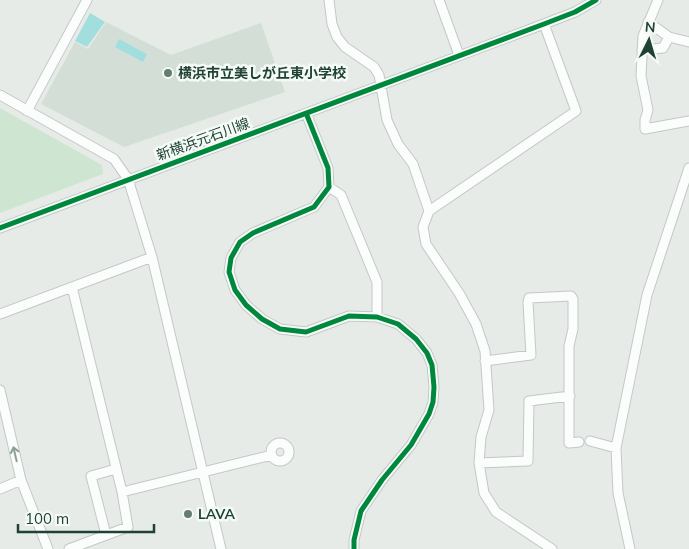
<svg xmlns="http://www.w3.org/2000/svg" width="689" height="549" font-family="Mulish,'Noto Sans JP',sans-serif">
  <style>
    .built { fill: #d3ded7 }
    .green { fill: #cee6d1 }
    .water { fill: #a3dede }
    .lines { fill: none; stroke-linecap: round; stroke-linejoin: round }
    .minor-casing { stroke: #c3c8c5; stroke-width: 11 }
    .minor { stroke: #fbfcfc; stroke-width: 9 }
    .cycleway-casing { stroke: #f4faf6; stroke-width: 8 }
    .cycleway { stroke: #00873e; stroke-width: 5 }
    .oneway { stroke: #8e9f98 }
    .poi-dot { fill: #657d73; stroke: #f4faf6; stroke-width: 2 }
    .labels { text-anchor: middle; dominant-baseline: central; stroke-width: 5; stroke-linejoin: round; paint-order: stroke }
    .poi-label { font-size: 14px; font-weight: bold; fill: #204234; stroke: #f4faf6; text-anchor: start }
    .street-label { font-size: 14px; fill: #204234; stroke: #f4faf6 }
  </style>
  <rect width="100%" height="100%" fill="#e6ebe8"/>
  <path class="built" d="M106,22L171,55L261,23L285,92L124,147L41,104L75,42L88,49Z"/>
  <path class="green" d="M0,108L102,165L103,174L0,213Z"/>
  <path class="water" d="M90,13L105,22L87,47L75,41Z
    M119,39L147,54L143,62L115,47Z"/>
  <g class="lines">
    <g class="minor-casing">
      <path id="minor" d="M329,0L332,24L337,37L345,47L374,67L379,75L387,120L398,144L413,164L429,211L423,227L426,244L459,293L476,324L485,351L489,410L481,437L479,463L484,493L496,512L552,549
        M439,0L459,55
        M658,0L643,36L641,76L648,110L645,120V129L689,121
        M648,22L669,37L689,42
        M642,50L663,48L669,37
        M0,95L114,159L128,179L152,257L221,549
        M27,111L87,0
        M306,113L328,168L329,187L314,207L253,233L240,242L231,258L229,272L235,290L246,305L262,319L280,329L306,332L349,316L377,317L398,324L416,339L427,353L432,365L434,387L433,402L429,414L411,445L382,480L361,511L354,540V549
        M329,187L341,195L377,282V317
        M429,211L576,111L544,24
        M0,228L544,24L575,12L596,0
        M72,287L122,492L272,455
        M0,314L152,257
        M485,361L531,355L528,302L529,298L571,296L573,299V329L569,346V443L579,442
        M0,390L21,480L48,549
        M590,441L616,448
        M271 452a9 9 0 1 1 18 0a9 9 0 1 1-18 0Z
        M479,463L528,461L529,401L570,396
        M0,489L21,480
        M106,535L91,476L116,469
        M69,549L128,527L122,492
        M630,549L618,493L616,448L647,295L689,168"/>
    </g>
    <use href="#minor" class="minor"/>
    <g class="cycleway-casing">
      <path id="cycleway" d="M306,113L328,168L329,187L314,207L253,233L240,242L231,258L229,272L235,290L246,305L262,319L280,329L306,332L349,316L377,317L398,324L416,339L427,353L432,365L434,387L433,402L429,414L411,445L382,480L361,511L354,540V549
        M0,228L544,24L575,12L596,0"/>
    </g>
    <use href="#cycleway" class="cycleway"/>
  </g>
  <defs><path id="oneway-shaft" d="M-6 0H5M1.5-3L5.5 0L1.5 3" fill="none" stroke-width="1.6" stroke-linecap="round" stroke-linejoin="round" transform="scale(1.25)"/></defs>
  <use class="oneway" href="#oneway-shaft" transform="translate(15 454) rotate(-103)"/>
  <g class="poi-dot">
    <circle cx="168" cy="73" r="5"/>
    <circle cx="188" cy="514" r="5"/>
  </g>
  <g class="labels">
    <g class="poi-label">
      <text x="178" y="73">横浜市立美しが丘東小学校</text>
      <text x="198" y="514">LAVA</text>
    </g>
    <g class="street-label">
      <text transform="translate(203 139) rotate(-20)">新横浜元石川線</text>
    </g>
  </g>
  <g transform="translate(649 40) rotate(5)" stroke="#f4faf6" stroke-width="4" paint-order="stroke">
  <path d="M0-4L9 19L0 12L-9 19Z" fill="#204234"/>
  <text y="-8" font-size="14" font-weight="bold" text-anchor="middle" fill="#204234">N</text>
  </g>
  <path d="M18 524v8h136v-8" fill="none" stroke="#204234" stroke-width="2.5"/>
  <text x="25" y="524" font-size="15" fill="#204234" stroke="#f4faf6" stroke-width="4" paint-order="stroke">100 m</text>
</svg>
